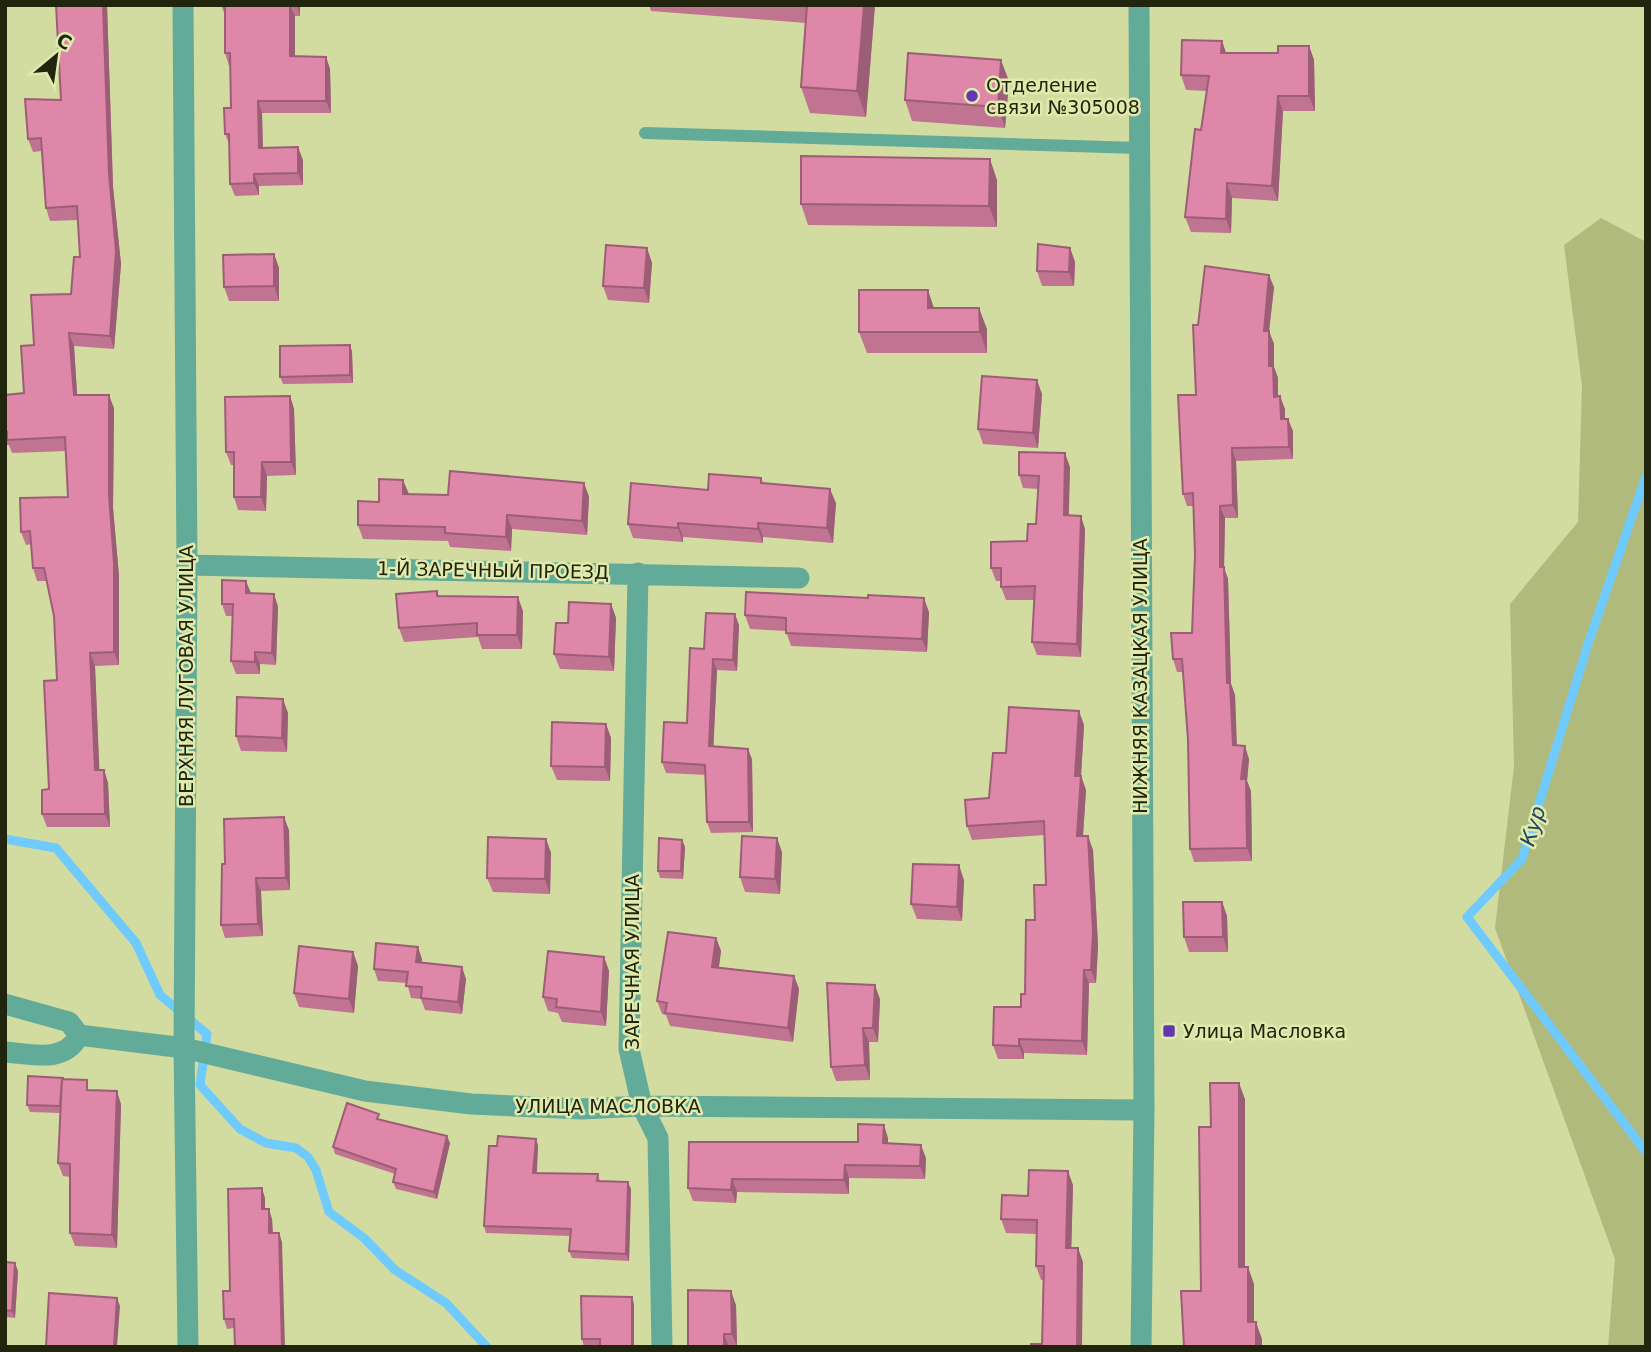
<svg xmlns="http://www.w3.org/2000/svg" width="1651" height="1352" font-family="'DejaVu Sans',sans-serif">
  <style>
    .green { fill: #b0ba7c }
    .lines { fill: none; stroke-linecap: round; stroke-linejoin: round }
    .stream { stroke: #6fcafe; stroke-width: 9 }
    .service { stroke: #62ab99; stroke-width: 12 }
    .minor { stroke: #62ab99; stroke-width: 21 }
    .tertiary { stroke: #62ab99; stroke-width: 21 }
    .wall { fill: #c07491 }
    .shaded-wall { fill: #9c5e76 }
    .building { fill: #df87a9; stroke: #9c5e76; stroke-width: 2 }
    .poi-dot { fill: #6437ae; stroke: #e0eaad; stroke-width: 2.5 }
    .labels { text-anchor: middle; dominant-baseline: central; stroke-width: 5; stroke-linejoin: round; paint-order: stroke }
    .poi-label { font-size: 19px; fill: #22250e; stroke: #e0eaad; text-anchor: start }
    .street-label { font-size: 19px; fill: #22250e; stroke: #e0eaad }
    .water-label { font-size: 21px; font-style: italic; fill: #1e455b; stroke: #e0eaad }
  </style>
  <rect width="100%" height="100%" fill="#d3dca0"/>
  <path class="green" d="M1601,218L1646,242V1347H1608L1615,1259L1495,928L1514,766L1510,604L1578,522L1582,386L1564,245Z"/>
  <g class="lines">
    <path class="stream" d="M1646,476L1588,644L1522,859L1467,917L1646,1152
      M5,839L56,848L136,943L160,995L207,1034L200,1085L240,1129L266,1143L296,1148L308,1157L316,1170L329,1212L364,1238L395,1270L446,1303L487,1347"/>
    <path class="service" d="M645,133L1139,148"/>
    <path class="minor" d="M183,5L187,565L184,1048L188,1347
      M187,565L799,578
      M638,573L629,1049L642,1106L658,1138L662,1347
      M5,1004L69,1022L79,1035L184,1048L365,1091L471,1104L582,1109L642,1106L1144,1110
      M5,1052C32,1054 65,1064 79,1035"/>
    <path class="tertiary" d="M1139,5L1144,1110L1141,1347"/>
  </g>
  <path class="wall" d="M56,5H107L113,187L121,264L114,349L74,346L77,395L114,408L113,508L119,576V665L95,666L99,770H104L108,783L110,827H47L42,814L49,789L57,680L54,616L47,581H37L33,568L31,544L26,545L21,532L68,497L66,451L12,453L9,445H5V395L24,393L34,345L71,294L80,257L78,220L50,221L46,208L42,151L33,152L28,139L61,100Z
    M221,5H300V16H295V56L326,57L330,69L331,113H262L263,148L303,160V185L259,186V195L235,196L230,184V146L225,134L231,108L230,66H229L225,53V15Z
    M649,5H875L866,117L810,113L801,87L806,23L651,11Z
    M1222,41L1226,53H1278L1309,46L1314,60L1315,111H1283L1278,201L1232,198L1231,233L1191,232L1185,217L1201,130L1207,91L1186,90L1181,75Z
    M1009,81L1005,128L912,121L905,100Z
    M997,180V227L808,225L801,204Z
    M647,248L652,263L649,303L608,300L603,286Z
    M1070,248L1075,262L1074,286H1042L1037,271Z
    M274,254L279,268V301H229L224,287Z
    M1274,287L1269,332L1274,344V367L1278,378V396L1285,409V419L1293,431V459L1236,461L1238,518H1225L1224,568L1228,579L1231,684L1235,695L1237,745L1249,759L1247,781L1251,791L1252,861L1194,862L1190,849L1188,740L1183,672H1177L1173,659L1192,633L1195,555L1193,506H1187L1183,494L1196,395L1198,325Z
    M935,308L987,329V353H867L859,332Z
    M350,345L352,352L353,383L283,384L280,377Z
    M1042,394L1038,448L983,444L978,429Z
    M290,396L294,409L296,475L267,476L266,511L238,510L234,497V465H231L226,452Z
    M1070,467L1069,515L1085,529L1081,657L1037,655L1032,642L1034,600H1006L1001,587V581H996L991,568L1027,541L1036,524L1038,489L1023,488L1019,475Z
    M761,478L764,484L836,503L833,543L763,537V543L683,537V542L633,538L628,524L708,490Z
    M584,483L589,497L587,535L512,529L511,551L450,547L448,541L363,539L358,525L379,502L409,494L448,495Z
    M437,591L439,596L523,611L522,649H482L478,637L404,642L399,628Z
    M251,593L274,594L278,607L276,665L260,664V674H236L231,661L233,616H226L222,604Z
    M611,604L616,618L614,671L560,669L554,654L568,623Z
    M929,612L927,652L791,646L786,631L750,629L745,615Z
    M739,625L737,671L717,670L713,747L752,759L753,832L711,833L707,822L706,775L666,773L662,762L687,723L704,649Z
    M288,713L287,752L241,751L236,736Z
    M606,724L611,738L610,781L557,780L551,766Z
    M1084,725L1081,776L1086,790L1083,836L1093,850L1098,946L1096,983H1089L1087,1055L1024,1053V1059H998L993,1045L1021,1007L1025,994L1035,920L1046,885L1045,835L972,840L967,826L989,798L1006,753Z
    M289,830L290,890L261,891L263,936L225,938L221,925L225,864Z
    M546,839L551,853L550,894L493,892L487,878Z
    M682,840L685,847L683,879L660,878L658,871Z
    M782,852L780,894L745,892L740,877Z
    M964,880L962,921L917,919L911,904Z
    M1222,902L1227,916L1228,952H1189L1184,937Z
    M716,938L721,951L719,967L794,976L799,989L793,1042L670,1026L666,1015L662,1014L657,1001Z
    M353,952L358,966L354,1013L299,1007L294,993Z
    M604,957L609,971L606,1026L562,1022L558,1013L548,1011L543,997Z
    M422,959L421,963L466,979L462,1014L425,1010L421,999L411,998L407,983L378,981L374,969Z
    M880,999L878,1042H869L870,1080L836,1081L831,1067Z
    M63,1079L121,1104L117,1248L75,1246L70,1233V1177L63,1176L58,1163L60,1113L30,1112L27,1105Z
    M381,1120L450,1143L437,1199L396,1189L393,1182L395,1174L335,1154L333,1147Z
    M888,1138V1143L926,1158L925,1179L849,1178V1194L737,1192L736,1203L693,1201L688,1188L858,1142Z
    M536,1139L538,1146L537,1173L598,1174L600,1181L631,1189L629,1261L572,1258L569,1251L570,1236L486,1233L484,1226L497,1146Z
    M1073,1185L1071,1248L1083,1262L1042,1344L1043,1280H1041L1036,1266L1037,1234L1006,1233L1001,1219L1028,1196Z
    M265,1198V1209L272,1219L273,1233L282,1242L234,1328L227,1329L224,1319L230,1291Z
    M5,1262L18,1271L15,1318L5,1317Z
    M634,1304V1347H584L582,1339Z
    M736,1305L737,1347H688Z"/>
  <path class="shaded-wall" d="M103,5H107L113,187L121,264L114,349L110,336L109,174Z
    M290,5L295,16V68L290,56Z
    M297,5H300V16Z
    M864,5H875L866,117L857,91Z
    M1222,41L1227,56L1221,53Z
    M1309,46L1314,60L1315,111L1309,96Z
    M326,57L330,69L331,113L326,101Z
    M1001,60L1009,81L1005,128L998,107Z
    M1278,96L1283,111L1278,201L1272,186Z
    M258,101L262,113L263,160L259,148Z
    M298,147L303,160V185L298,173Z
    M990,159L997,180V227L989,206Z
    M254,174L259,186V195L254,183Z
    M1227,183L1232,198L1231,233L1226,219Z
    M647,248L652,263L649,303L644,288Z
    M1070,248L1075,262L1074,286L1069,272Z
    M274,254L279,268V301L274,286Z
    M1269,275L1274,287L1269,331L1274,344V367L1278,378V409L1274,397L1264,331Z
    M928,290L935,311L928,308Z
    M979,308L987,329V353L980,332Z
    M69,333L74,346L78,408L74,395Z
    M350,345L352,352L353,383L350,375Z
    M1037,380L1042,394L1038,448L1033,433Z
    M109,395L114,408L113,508L119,576V665L114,652L109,495Z
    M290,396L294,409L296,475L291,462Z
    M1280,396L1285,409V432L1281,419Z
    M1288,419L1293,431V459L1289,447Z
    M1232,448L1236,461L1238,518L1233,505Z
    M1065,453L1070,467L1068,528L1064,515Z
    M262,462L267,476L266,511L261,497Z
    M403,480L409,494H403Z
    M584,483L589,497L587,535L582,521Z
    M830,489L836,503L833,543L827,528Z
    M1220,506L1225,518L1224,568L1228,579L1231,684L1235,695L1237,757L1233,745L1227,683L1220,567Z
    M507,515L512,529L511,551L506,537Z
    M1081,516L1085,529L1081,657L1077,644Z
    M678,523L683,537V542L678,528Z
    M758,523L763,537V543L758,529Z
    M246,581L251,593H246Z
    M274,594L278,607L276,665L272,653Z
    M518,597L523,611L522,649L517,635Z
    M924,598L929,612L927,652L922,639Z
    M611,604L616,618L614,671L609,657Z
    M735,614L739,625L737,671L733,660Z
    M255,652L260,664V674L255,662Z
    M90,653L95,666L100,783L95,770Z
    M713,659L717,670L713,757L709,746Z
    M283,699L288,713L287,752L282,738Z
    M1079,711L1084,725L1081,776L1086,790L1082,850L1077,836L1075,776Z
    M606,724L611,738L610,781L605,767Z
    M1245,746L1249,759L1247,781L1251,791L1252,861L1247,848L1241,779Z
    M748,749L752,759L753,832L749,822Z
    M104,770L108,783L110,827L105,814Z
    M284,817L289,830L290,890L286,878Z
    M1088,836L1093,850L1098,946L1096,983L1091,970Z
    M777,838L782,852L780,894L775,879Z
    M546,839L551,853L550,894L545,879Z
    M682,840L685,847L683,879L681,871Z
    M959,865L964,880L962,921L957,907Z
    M256,878L261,891L263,936L258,924Z
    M1222,902L1227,916L1228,952L1223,937Z
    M716,938L721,951L717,980L712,967Z
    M418,947L422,959L420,974L416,962Z
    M353,952L358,966L354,1013L349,999Z
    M604,957L609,971L606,1026L601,1012Z
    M462,967L466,979L462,1014L458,1002Z
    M1084,970L1089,983L1087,1055L1082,1041Z
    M794,976L799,989L793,1042L788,1028Z
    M875,985L880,999L878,1042L873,1028Z
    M863,1028L869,1042L870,1080L865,1065Z
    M1019,1039L1024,1053V1059L1019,1046Z
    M1239,1083L1245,1099V1284L1239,1267Z
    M117,1091L121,1104L117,1248L112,1235Z
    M884,1125L888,1138V1156L883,1143Z
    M447,1136L450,1143L437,1199L434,1192Z
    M536,1139L538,1146L536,1180L533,1173Z
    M921,1145L926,1158L925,1179L920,1166Z
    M845,1165L849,1178V1194L844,1180Z
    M1068,1171L1073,1185L1071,1261L1066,1248Z
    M732,1179L737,1192L736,1203L731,1190Z
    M628,1182L631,1189L629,1261L626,1254Z
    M262,1188L265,1198V1219L262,1209Z
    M269,1209L272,1219L273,1243L269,1233Z
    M279,1233L282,1242L285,1347H282Z
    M1078,1248L1083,1262L1082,1347H1077Z
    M15,1263L18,1271L15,1318L12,1311Z
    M1248,1267L1254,1284V1339L1248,1322Z
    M731,1291L736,1305L737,1347L732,1334Z
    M632,1297L634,1304V1347H632Z
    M117,1298L120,1306L117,1347H114Z
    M1256,1322L1262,1339V1347H1256Z
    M724,1334L729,1347H724Z"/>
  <path class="building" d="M56,5H103L109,174L116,251L110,336L69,333L74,395H109V495L114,563V652L90,653L95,770H104L105,814H42V790L49,789L44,681L57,680L54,616L44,568H33L30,531L21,532L20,498L68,497L65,437L7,440V432H5V395L24,393L21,346L34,345L31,295L71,294L74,257H80L77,206L46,208L41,138L28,139L25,99L61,100Z
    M225,5H290V56L326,57V101H258L259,148L298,147V173L254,174V183L230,184L229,134H225L224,108H231L230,53H225Z
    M807,5H864L857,91L801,87Z
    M1182,40L1222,41L1221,53H1278V46H1309V96H1278L1272,186L1227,183L1226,219L1185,217L1195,129L1201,130L1209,76L1181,75Z
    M908,53L1001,60L998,107L905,100Z
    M801,156L990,159L989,206L801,204Z
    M1038,244L1070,248L1069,272L1037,271Z
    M606,245L647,248L644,288L603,286Z
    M274,254V286L224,287L223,255Z
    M1205,266L1269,275L1264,331H1269V366H1273L1274,397L1280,396L1281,419H1288L1289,447L1232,448L1233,505L1220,506V567H1224L1227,683H1230L1233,745L1245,746L1241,779H1246L1247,848L1190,849L1188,740L1182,659H1173L1171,633H1192L1195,555L1193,493L1183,494L1178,395H1196L1193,325H1198Z
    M859,290H928V308H979L980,332H859Z
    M350,345V375L280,377V346Z
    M982,376L1037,380L1033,433L978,429Z
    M290,396L291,462H262L261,497H234V452H226L225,397Z
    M1019,452L1065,453L1064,515L1081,516L1077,644L1032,642L1035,586L1001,587V568H991V542L1027,541L1028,524H1036L1039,476L1019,475Z
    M450,471L584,483L582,521L507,515L506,537L445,533V527L358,525V501L379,502V479L403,480V494L448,495Z
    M709,474L761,478V483L830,489L827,528L758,523V529L678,523V528L628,524L631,483L708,490Z
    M222,580L246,581V593L274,594L272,653L255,652V662L231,661L233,604H222Z
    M437,591V596L518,597L517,635H477V623L399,628L396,594Z
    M746,592L868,598V595L924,598L922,639L786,633V618L745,615Z
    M569,602L611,604L609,657L554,654L556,623H568Z
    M706,613L735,614L733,660L713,659L709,746L748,749L749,822H707L705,765L662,762L664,722L687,723L690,648L704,649Z
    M237,697L283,699L282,738L236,736Z
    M1009,707L1079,711L1075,776H1081L1077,836H1088L1093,932L1091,970H1084L1082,1041L1019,1039V1046L993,1045L994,1007H1021V994H1025L1026,920H1035L1034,885H1046L1044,821L967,826L965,800L989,798L993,753H1006Z
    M552,722L606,724L605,767L551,766Z
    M284,817L286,878H256L258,924L221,925L222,864H225L224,819Z
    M742,836L777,838L775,879L740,877Z
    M488,837L546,839L545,879L487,878Z
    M659,838L682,840L681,871H658Z
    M913,864L959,865L957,907L911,904Z
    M1183,902H1222L1223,937H1184Z
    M668,932L716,938L712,967L794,976L788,1028L665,1013L667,1003L657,1001Z
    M376,943L418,947L416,962L462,967L458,1002L421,998L422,987L406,986L408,972L374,969Z
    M299,946L353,952L349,999L294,993Z
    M548,951L604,957L601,1012L556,1007L557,999L543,997Z
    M827,983L875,985L873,1028H863L865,1065L831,1067Z
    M28,1076L63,1078V1079H62L60,1106L27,1105Z
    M62,1079L87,1080V1090L117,1091L112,1235L70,1233V1164L58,1163Z
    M1210,1083H1239V1267H1248V1322H1256V1347H1184L1181,1291H1201L1199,1127H1211Z
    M347,1103L379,1114L377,1119L447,1136L434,1192L393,1182L396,1169L333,1147Z
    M858,1124L884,1125L883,1143L921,1145L920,1166L845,1165L844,1180L732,1179L731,1190L688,1188L689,1142H858Z
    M498,1136L536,1139L533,1173L598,1174L597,1181L628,1182L626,1254L569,1251L571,1229L484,1226L489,1146H497Z
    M1029,1170L1068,1171L1066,1248H1078L1077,1347H1031V1344H1042L1044,1266H1036L1037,1220L1001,1219L1002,1195L1028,1196Z
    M262,1188V1209H269V1233H279L282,1347H235L234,1319H224L223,1291H230L228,1189Z
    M5,1262L15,1263L12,1311L5,1310Z
    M688,1290L731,1291L732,1334H724V1347H688Z
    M49,1293L117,1298L114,1347H46Z
    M581,1296L632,1297V1347H600V1339H582Z"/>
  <g class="poi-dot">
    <circle cx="972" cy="96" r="7"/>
    <rect x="1162" y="1024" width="14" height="14" rx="3.5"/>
  </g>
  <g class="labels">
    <g class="poi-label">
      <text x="986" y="85">Отделение<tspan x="986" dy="22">связи №305008</tspan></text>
      <text x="1183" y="1031">Улица Масловка</text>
    </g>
    <g class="street-label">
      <text transform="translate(493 570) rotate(1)">1-Й ЗАРЕЧНЫЙ ПРОЕЗД</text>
      <text transform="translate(186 676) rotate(-90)">ВЕРХНЯЯ ЛУГОВАЯ УЛИЦА</text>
      <text transform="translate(1140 676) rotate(-90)">НИЖНЯЯ КАЗАЦКАЯ УЛИЦА</text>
      <text transform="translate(632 962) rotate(-90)">ЗАРЕЧНАЯ УЛИЦА</text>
      <text x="608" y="1106">УЛИЦА МАСЛОВКА</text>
    </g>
    <g class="water-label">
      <text transform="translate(1533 826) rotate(-72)">Кур</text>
    </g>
  </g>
  <rect width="1651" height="1352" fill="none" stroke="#22250e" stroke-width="14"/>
  <g transform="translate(56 56) rotate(29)" stroke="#e0eaad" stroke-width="5" paint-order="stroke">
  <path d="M0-5L12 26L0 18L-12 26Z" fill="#22250e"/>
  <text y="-10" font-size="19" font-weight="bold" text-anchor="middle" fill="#22250e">С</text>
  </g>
</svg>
